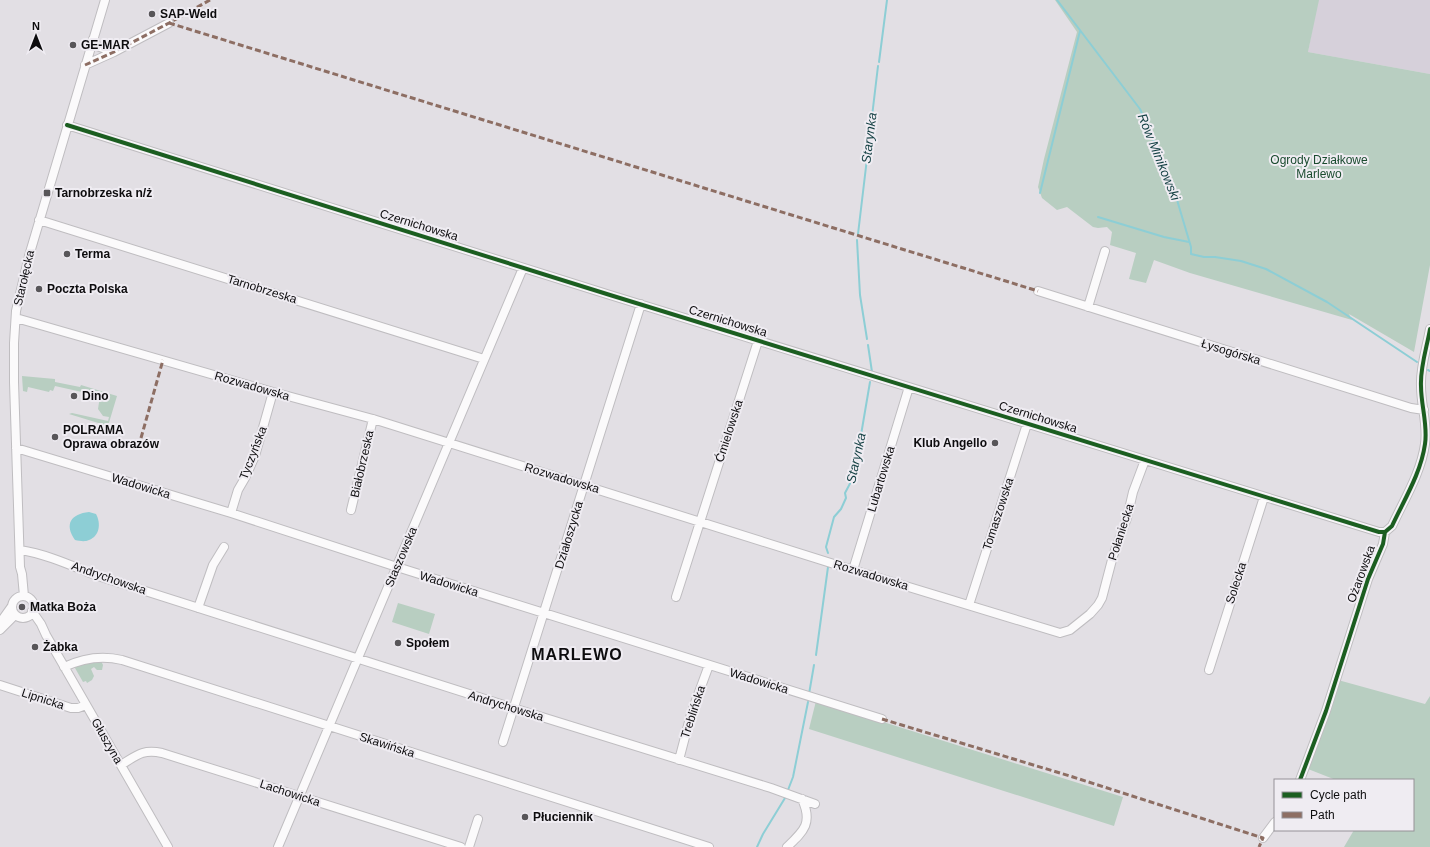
<svg xmlns="http://www.w3.org/2000/svg" width="1430" height="847" font-family="Helvetica,sans-serif">
  <style>
    .built { fill: #d6d0da }
    .green { fill: #b8cec1 }
    .water { fill: #8dced5 }
    .lines { fill: none; stroke-linecap: round; stroke-linejoin: round }
    .stream { stroke: #8dced5; stroke-width: 2 }
    .minor-casing { stroke: #bfbdc0; stroke-width: 10 }
    .minor { stroke: #fbfafb; stroke-width: 8 }
    .quiet { stroke: #8d6e63; stroke-width: 3; stroke-dasharray: 6 3; stroke-linecap: butt }
    .cycleway-casing { stroke: #efecf2; stroke-width: 6 }
    .cycleway { stroke: #1b5e20; stroke-width: 4 }
    .poi-dot { fill: #585659; stroke: #efecf2; stroke-width: 1.5 }
    .labels { text-anchor: middle; dominant-baseline: central; stroke-width: 4; stroke-linejoin: round; paint-order: stroke }
    .poi-label { font-size: 12px; font-weight: bold; fill: #0d0c0e; stroke: #efecf2; text-anchor: start }
    .park-label { font-size: 12px; fill: #1a4b2f; stroke: #efecf2 }
    .street-label { font-size: 12px; fill: #0d0c0e; stroke: #efecf2 }
    .water-label { font-size: 13px; font-style: italic; fill: #123f42; stroke: #efecf2 }
    .district-label { font-size: 16px; font-weight: bold; letter-spacing: 1px; fill: #0d0c0e; stroke: #efecf2 }
  </style>
  <rect width="100%" height="100%" fill="#e2dfe4"/>
  <path class="built" d="M1318,0H1430V74L1308,52Z"/>
  <path class="green" d="M1055,0H1319L1308,52L1430,74V265L1414,352L1349,314L1352,320L1190,273L1154,260L1146,283L1129,279L1136,253L1110,245L1112,232L1107,227L1098,228L1093,227L1067,207L1057,210L1042,198L1038,187L1044,159L1077,32Z
    M22,376L55,379V382L80,387L81,385L117,396L108,426L69,414L72,413L108,421L109,417L103,416L98,409L100,396L55,386L53,391L50,390L49,392L28,387L27,392L23,391Z
    M398,603L435,614L429,634L392,622Z
    M101,661L103,665L102,670H97L94,667L91,669L94,676L92,680L87,683L86,681L83,682L75,668L76,663Z
    M1338,680L1425,704L1430,696V847H1344L1354,830H1413V780H1336L1308,769Z
    M816,701L1123,797L1114,826L809,729Z"/>
  <path class="water" d="M89,512L96,514C101,523 100,536 89,540C85,542 80,541 75,540C64,524 71,514 89,512Z"/>
  <g class="lines">
    <path class="stream" d="M1057,0L1140,109L1172,183L1191,247V254L1204,257H1215L1241,261L1266,269L1327,302L1417,362
      M879,62L887,0
      M1040,193L1080,31
      M1098,217L1164,237L1189,242
      M858,234L878,66
      M857,240L860,295L867,339
      M868,345L872,372
      M1428,370L1430,371
      M828,553L826,547L834,517L841,509L846,498L845,493L854,476L870,382
      M816,655L828,567
      M809,694L814,665
      M788,790L793,777L808,702
      M757,847L763,834L785,798"/>
    <g class="minor-casing">
      <path id="minor" d="M93,39L97,46L114,52
        M85,65L114,52L169,23
        M67,125L610,295L1379,532H1385
        M39,220L484,359
        M1038,291L1411,408L1424,410
        M1088,307L1105,251
        M16,318L273,392L373,419L853,570L1060,633L1070,630L1090,614L1098,605L1102,598L1113,556L1127,518L1133,492L1145,460
        M16,448L231,513L397,567L882,719
        M351,510L373,419
        M231,513L238,490L245,478L255,456L273,392
        M20,550C46,554 70,565 95,575L513,708L771,788L815,804
        M853,570L909,387
        M24,596L22,574L20,567L14,382V343L16,311L29,256L105,0
        M12 607a11 11 0 1 1 22 0a11 11 0 1 1-22 0Z
        M676,597L758,341
        M969,605L1027,424
        M198,608L213,565L224,547
        M32,611L41,624L46,635L168,847
        M0,623L12,606
        M0,630L15,615
        M64,667C83,658 102,655 122,660L709,847
        M1209,670L1264,497
        M0,685L71,708H78L86,705
        M503,742L641,304
        M679,760L691,714L709,665
        M121,765C137,755 143,749 162,753L461,847
        M1300,780L1326,711L1368,579L1383,544L1385,532L1392,526C1404,500 1421,473 1425,444C1428,425 1421,406 1421,386C1420,367 1427,347 1430,329
        M1263,838L1275,822
        M278,847L523,268
        M469,847L478,819
        M787,847C804,831 813,823 802,799"/>
    </g>
    <use href="#minor" class="minor"/>
    <path class="quiet" d="M169,23L1038,291
      M85,65L114,52L169,23L210,0
      M141,438L163,360
      M882,719L1073,777L1263,838L1259,847"/>
    <g class="cycleway-casing">
      <path id="cycleway" d="M67,125L610,295L1379,532H1385
        M1300,780L1326,711L1368,579L1383,544L1385,532L1392,526C1404,500 1421,473 1425,444C1428,425 1421,406 1421,386C1420,367 1427,347 1430,329"/>
    </g>
    <use href="#cycleway" class="cycleway"/>
  </g>
  <g class="poi-dot">
    <circle cx="152" cy="14" r="4"/>
    <circle cx="73" cy="45" r="4"/>
    <rect x="43" y="189" width="8" height="8" rx="2"/>
    <circle cx="67" cy="254" r="4"/>
    <circle cx="39" cy="289" r="4"/>
    <circle cx="74" cy="396" r="4"/>
    <circle cx="55" cy="437" r="4"/>
    <circle cx="995" cy="443" r="4"/>
    <circle cx="22" cy="607" r="4"/>
    <circle cx="398" cy="643" r="4"/>
    <circle cx="35" cy="647" r="4"/>
    <circle cx="525" cy="817" r="4"/>
  </g>
  <g class="labels">
    <g class="poi-label">
      <text x="160" y="14">SAP-Weld</text>
      <text x="81" y="45">GE-MAR</text>
      <text x="55" y="193">Tarnobrzeska n/ż</text>
      <text x="75" y="254">Terma</text>
      <text x="47" y="289">Poczta Polska</text>
      <text x="82" y="396">Dino</text>
      <text x="63" y="430">POLRAMA<tspan x="63" dy="14">Oprawa obrazów</tspan></text>
      <text x="987" y="443" text-anchor="end">Klub Angello</text>
      <text x="30" y="607">Matka Boża</text>
      <text x="406" y="643">Społem</text>
      <text x="43" y="647">Żabka</text>
      <text x="533" y="817">Płuciennik</text>
    </g>
    <g class="park-label">
      <text x="1319" y="160">Ogrody Działkowe<tspan x="1319" dy="14">Marlewo</tspan></text>
    </g>
    <g class="street-label">
      <text transform="translate(419 225) rotate(17)">Czernichowska</text>
      <text transform="translate(24 278) rotate(-77)">Starołęcka</text>
      <text transform="translate(262 289) rotate(17)">Tarnobrzeska</text>
      <text transform="translate(728 321) rotate(17)">Czernichowska</text>
      <text transform="translate(1231 352) rotate(17)">Łysogórska</text>
      <text transform="translate(252 386) rotate(16)">Rozwadowska</text>
      <text transform="translate(1038 417) rotate(17)">Czernichowska</text>
      <text transform="translate(729 431) rotate(-72)">Ćmielowska</text>
      <text transform="translate(253 453) rotate(-69)">Tyczyńska</text>
      <text transform="translate(362 464) rotate(-77)">Białobrzeska</text>
      <text transform="translate(562 478) rotate(17)">Rozwadowska</text>
      <text transform="translate(881 479) rotate(-73)">Lubartowska</text>
      <text transform="translate(141 486) rotate(17)">Wadowicka</text>
      <text transform="translate(998 514) rotate(-72)">Tomaszowska</text>
      <text transform="translate(1121 532) rotate(-72)">Połaniecka</text>
      <text transform="translate(569 535) rotate(-73)">Działoszycka</text>
      <text transform="translate(401 557) rotate(-67)">Staszowska</text>
      <text transform="translate(1361 574) rotate(-70)">Ożarowska</text>
      <text transform="translate(871 575) rotate(17)">Rozwadowska</text>
      <text transform="translate(109 578) rotate(19)">Andrychowska</text>
      <text transform="translate(1236 583) rotate(-72)">Solecka</text>
      <text transform="translate(449 584) rotate(17)">Wadowicka</text>
      <text transform="translate(759 681) rotate(17)">Wadowicka</text>
      <text transform="translate(43 699) rotate(18)">Lipnicka</text>
      <text transform="translate(506 706) rotate(17)">Andrychowska</text>
      <text transform="translate(693 712) rotate(-72)">Treblińska</text>
      <text transform="translate(107 741) rotate(60)">Głuszyna</text>
      <text transform="translate(387 745) rotate(18)">Skawińska</text>
      <text transform="translate(290 793) rotate(18)">Lachowicka</text>
    </g>
    <g class="water-label">
      <text transform="translate(869 138) rotate(-83)">Starynka</text>
      <text transform="translate(1159 157) rotate(68)">Rów Minikowski</text>
      <text transform="translate(856 458) rotate(-78)">Starynka</text>
    </g>
    <g class="district-label">
      <text x="577" y="654">MARLEWO</text>
    </g>
  </g>
  <rect x="1274" y="779" width="140" height="52" fill="#efecf2" stroke="#959297"/>
  <rect x="1282" y="792" width="20" height="6" fill="#1b5e20" stroke="#959297"/>
  <text x="1310" y="799" font-size="12" fill="#0d0c0e">Cycle path</text>
  <rect x="1282" y="812" width="20" height="6" fill="#8d6e63" stroke="#959297"/>
  <text x="1310" y="819" font-size="12" fill="#0d0c0e">Path</text>
  <g transform="translate(36 36)" stroke="#efecf2" stroke-width="3" paint-order="stroke">
  <path d="M0-3L7 15L0 10L-7 15Z" fill="#0d0c0e"/>
  <text y="-6" font-size="11" font-weight="bold" text-anchor="middle" fill="#0d0c0e">N</text>
  </g>
</svg>
